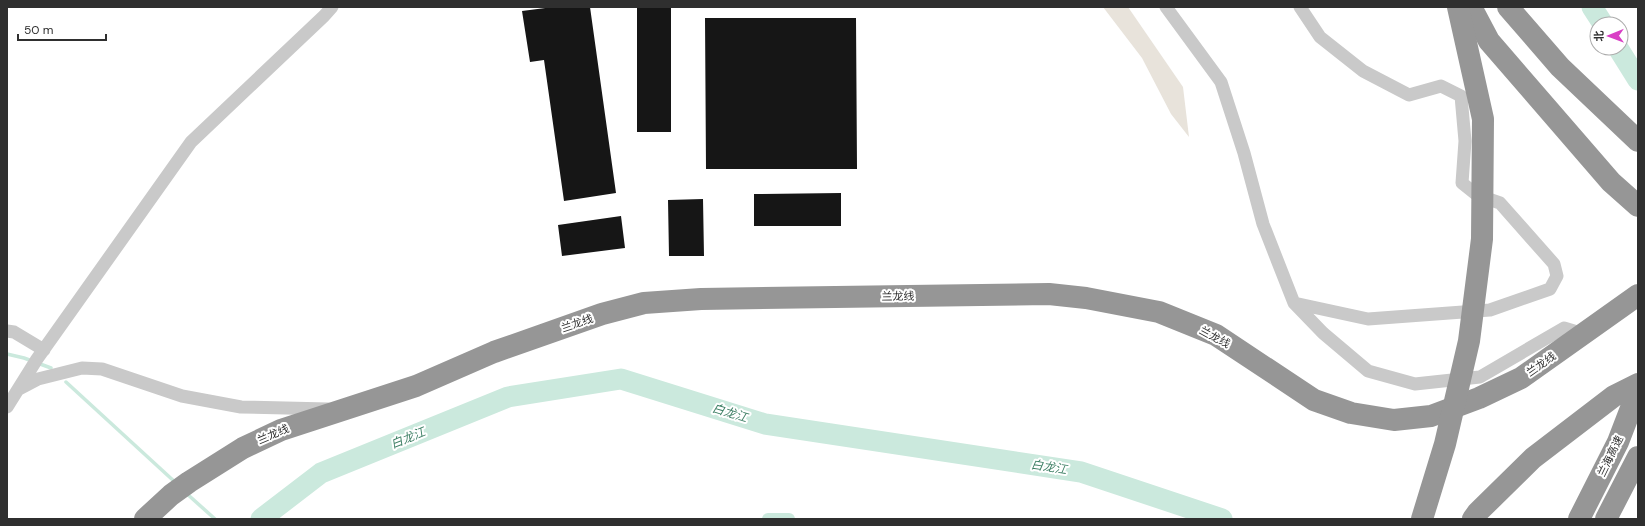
<svg xmlns="http://www.w3.org/2000/svg" width="1645" height="526" font-family="'DM Sans','Noto Sans SC',sans-serif">
  <style>
    .green { fill: #e8e3db }
    .lines { fill: none; stroke-linecap: round; stroke-linejoin: round }
    .stream { stroke: #cbe9dd; stroke-width: 3.5 }
    .canal { stroke: #cbe9dd; stroke-width: 12 }
    .river { stroke: #cbe9dd; stroke-width: 21 }
    .building { fill: #161616 }
    .street { stroke: #c9c9c9; stroke-width: 13 }
    .highway { stroke: #969696; stroke-width: 22 }
    .highway-bridge { stroke: #969696; stroke-width: 22 }
    .labels { text-anchor: middle; dominant-baseline: central; stroke-width: 4; stroke-linejoin: round; paint-order: stroke }
    .street-label { font-size: 11px; fill: #2f2f2f; stroke: #fff }
    .water-label { font-size: 12px; font-style: italic; fill: #3d7f64; stroke: #fff }
  </style>
  <rect width="100%" height="100%" fill="#fff"/>
  <path class="green" d="M1103,7H1128L1183,87L1189,137L1171,114L1142,58Z"/>
  <g class="lines">
    <path class="stream" d="M7,354L24,358L51,368
      M66,382L176,483
      M186,493L215,519"/>
    <path class="canal" d="M768,519H789"/>
    <path class="river" d="M1592,7L1603,24
      M1618,48L1638,80
      M261,519L321,473L508,397L621,379L765,424L1081,472L1222,519"/>
  </g>
  <path class="building" d="M553,7H590L616,193L564,201L544,60L530,62L522,11Z
    M637,7H671V132H637Z
    M705,18H856L857,169H706Z
    M841,193V226H754V194Z
    M703,199L704,256H669L668,200Z
    M621,216L625,248L562,256L558,225Z"/>
  <g class="lines">
    <path class="street" d="M1166,7L1221,82L1244,153L1263,224L1294,303L1323,333L1368,371L1415,384L1480,377L1564,328L1584,334
      M1294,303L1368,319L1490,310L1550,289L1557,276L1554,264L1500,203L1477,195L1462,183L1465,141L1461,96L1441,86L1409,95L1363,71L1320,37L1300,7
      M7,331L14,332L44,350
      M19,389L38,379L82,368L102,369L182,396L241,407L328,409
      M7,407L37,359L191,142L324,16L332,7"/>
    <path class="highway" d="M1471,7L1489,41L1611,182L1638,206
      M1508,7L1560,67L1638,141
      M145,519L171,495L189,482L243,448L281,430L416,386L494,352L602,314L644,303L701,299L1049,294L1086,298L1159,312L1216,335L1314,400L1351,413L1394,420L1431,416L1479,398L1521,378L1638,295
      M1473,519L1478,512L1533,458L1614,396L1638,384
      M1579,519L1618,442L1638,390
      M1606,519L1638,457"/>
    <path class="highway-bridge" d="M1422,519L1445,444L1469,341L1482,239L1483,119L1458,7"/>
  </g>
  <g class="labels">
    <g class="street-label">
      <text transform="translate(898 296) rotate(-1)">兰龙线</text>
      <text transform="translate(577 323) rotate(-19)">兰龙线</text>
      <text transform="translate(1215 337) rotate(28)">兰龙线</text>
      <text transform="translate(1541 364) rotate(-35)">兰龙线</text>
      <text transform="translate(273 434) rotate(-23)">兰龙线</text>
      <text transform="translate(1610 456) rotate(-64)">兰海高速</text>
    </g>
    <g class="water-label">
      <text transform="translate(730 413) rotate(17)">白龙江</text>
      <text transform="translate(408 438) rotate(-22)">白龙江</text>
      <text transform="translate(1049 467) rotate(9)">白龙江</text>
    </g>
  </g>
  <rect width="1645" height="526" fill="none" stroke="#2f2f2f" stroke-width="16"/>
  <g transform="translate(1609 36) rotate(269)"><circle r="19" fill="#ffffff" stroke="#acacac"/>
  <path d="M0-3L7 15L0 10L-7 15Z" fill="#d93ec5"/>
  <text y="-6" font-size="11" font-weight="bold" text-anchor="middle" fill="#2f2f2f">北</text>
  </g>
  <path d="M18 34v6h88v-6" fill="none" stroke="#2f2f2f" stroke-width="2"/>
  <text x="24" y="34" font-size="12" fill="#2f2f2f" stroke="#ffffff" stroke-width="3" paint-order="stroke">50 m</text>
</svg>
